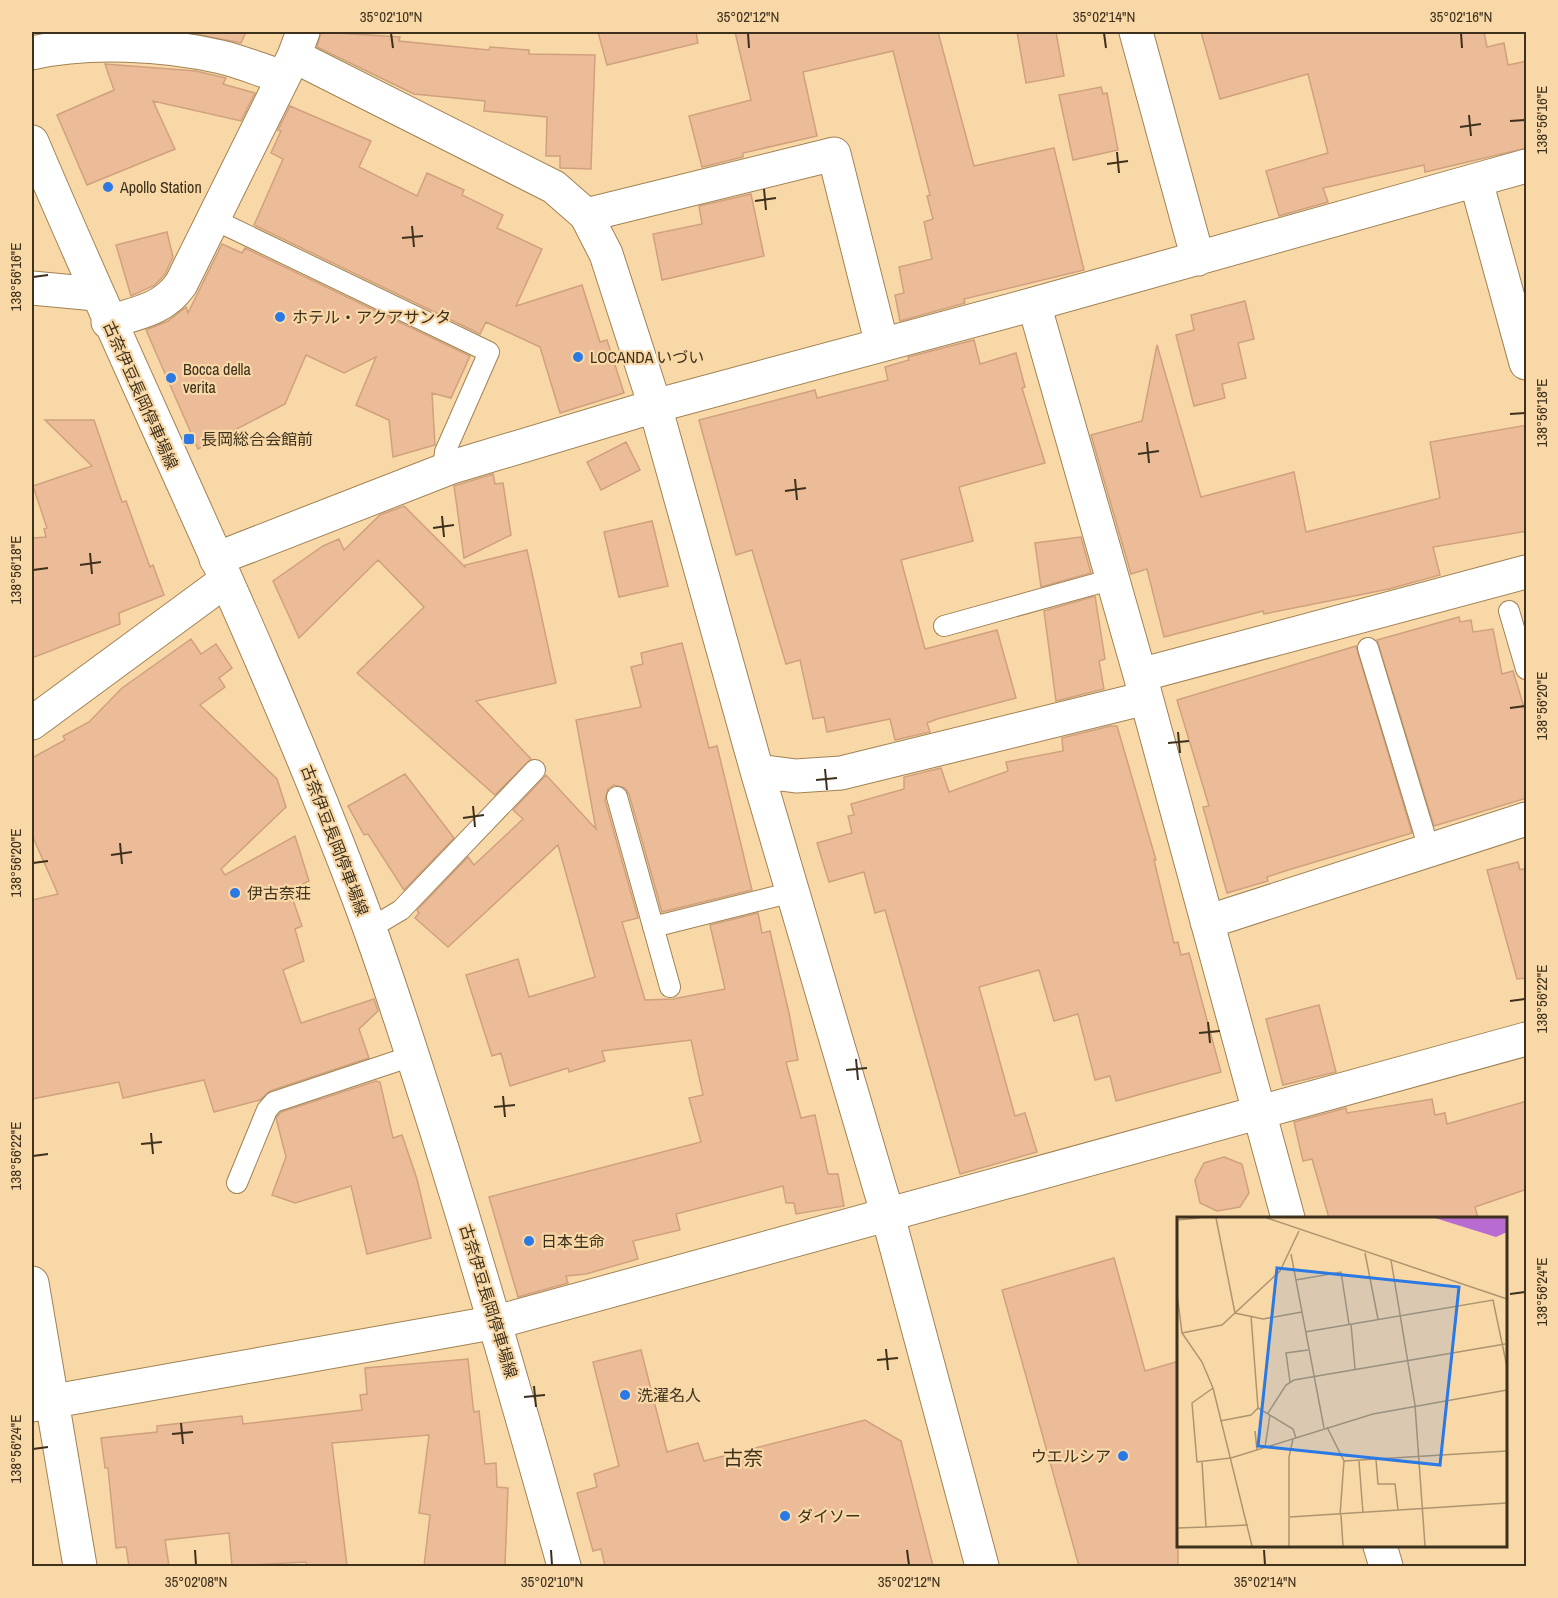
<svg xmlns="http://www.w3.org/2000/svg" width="1558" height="1598" font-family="'Archivo Narrow','Noto Sans JP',sans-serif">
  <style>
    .building { fill: #ecbb98; stroke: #d0a17e; stroke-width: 1.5 }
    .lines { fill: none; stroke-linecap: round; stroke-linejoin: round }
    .service-casing { stroke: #a18254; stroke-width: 22 }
    .minor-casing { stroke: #a18254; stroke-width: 35 }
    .secondary-casing { stroke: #a18254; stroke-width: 35 }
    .service { stroke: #fff; stroke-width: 20 }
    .minor { stroke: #fff; stroke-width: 33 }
    .secondary { stroke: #fff; stroke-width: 33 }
    .ticks { fill: none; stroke: #3d301c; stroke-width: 2 }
    .poi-dot { fill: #2a79e4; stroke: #f9d8a7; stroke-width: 2 }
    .labels { text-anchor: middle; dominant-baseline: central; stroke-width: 4.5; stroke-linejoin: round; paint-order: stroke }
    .poi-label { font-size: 16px; fill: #3d301c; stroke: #f9d8a7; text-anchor: start }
    .street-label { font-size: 16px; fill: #3d301c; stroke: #f9d8a7 }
    .quarter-label { font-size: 20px; fill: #3d301c; stroke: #f9d8a7 }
    .inset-road { fill: none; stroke: #ae956f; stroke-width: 1.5 }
    .view { fill: #2a79e4; fill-opacity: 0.15; stroke: #2a79e4; stroke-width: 3 }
    .inset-edge { fill: none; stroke: #3d301c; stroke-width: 3 }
    .neatline { fill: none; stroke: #3d301c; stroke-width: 2 }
    .ticks-label { font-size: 15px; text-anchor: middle; fill: #3d301c }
  </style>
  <rect width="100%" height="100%" fill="#f9d8a7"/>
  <path class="building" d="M185,32H246L241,43Z
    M321,32L400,37L399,41L489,50L490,47L529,50V54L595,55L591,169L560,168V156H546L547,117L484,111L485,101L414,94L317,47Z
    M598,32H696L698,43L607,65Z
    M735,32H938L974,166L1054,148L1084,270L964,299L965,303L900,321L895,295L904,293L899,267L932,259L924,222L933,219L927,196L930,195L893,51L803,72L817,136L743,153V157L702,167L689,116L751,100Z
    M1017,32H1056L1064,76L1026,83Z
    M1201,32H1484L1487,47L1504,43L1508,65L1527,61V148L1425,172L1424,165L1323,188L1328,202L1279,216L1266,171L1328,153L1308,74L1220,99Z
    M105,64L196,71L226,78L223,84L255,93L241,121L153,101L175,149L87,185L57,115L114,90Z
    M1101,87L1103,94L1107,93L1118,150L1073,160L1059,95Z
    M290,106L371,141L359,167L417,196L427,173L464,190L462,195L503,215L497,228L542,249L516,306L582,285L600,342L607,340L624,393L560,413L540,347L486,322L480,334L254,225L283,159L271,153L281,131L278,130Z
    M751,194L764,256L662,280L653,234L702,224L699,206Z
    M167,232L173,257L165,274L155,285L131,296L116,245Z
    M222,244L242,253L245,248L470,356L451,398L432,393L435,445L393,457L389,420L356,405L376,357L344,373L306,355L285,404L198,449L146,330L168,321L186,307L188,313Z
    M1245,301L1254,339L1238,343L1246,378L1222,384L1225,398L1194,406L1176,335L1194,330L1191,315Z
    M974,340L980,364L1016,353L1025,387L1022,388L1045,463L959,487L973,541L901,560L925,649L997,630L1016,698L937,719L927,723L930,732L895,740L890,719L827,732L824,717L813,719L800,660L786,664L752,550L736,555L699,420L815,390L817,398L888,380L885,367L909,360L908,357Z
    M1157,345L1201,497L1294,472L1306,532L1440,498L1430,442L1527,425V531L1433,547L1440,575L1389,589L1264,614L1263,611L1164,637L1147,569L1131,574L1091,435L1142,421Z
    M45,420H94L122,502L126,501L150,567L153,565L164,595L119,613L120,624L32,658V538L46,537L44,529L47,528L33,486L92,466Z
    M626,442L640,470L601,490L587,462Z
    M493,474L495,484L503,483L511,535L464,558L454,486Z
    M404,506L465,567V565L527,550L556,683L476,701L531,759L495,795L357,673L424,607L378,560L299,638L273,581L323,546L339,539L344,550L380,515Z
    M652,521L668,586L619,597L604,532Z
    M1081,537L1091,573L1041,587L1035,543Z
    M1095,596L1105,659L1099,661L1104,689L1056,701L1044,611Z
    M1459,617L1460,622L1471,620L1473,632L1493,629L1502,674L1513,671L1527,717V798L1434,826L1377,640Z
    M191,639L201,654L216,644L232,668L219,678L225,687L200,705L277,779L286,807L221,869L225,875L295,836L309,881L290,891L302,926L295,929L304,961L283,970L301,1023L374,999L378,1011L359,1029L369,1058L270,1091L260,1100L214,1112L204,1080L123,1098L119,1082L32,1099V900L58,894L32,835V758L65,740L63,736L89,722L122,688Z
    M682,643L709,748L717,746L752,890L662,912L629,794L625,788L614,785L608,789L605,800L638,918L622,922L645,1000L673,999L725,989L710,925L758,913L762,933L770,931L789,1013L798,1060L786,1062L801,1118L815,1115L828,1174H838L844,1206L796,1214L794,1203H786L783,1186L676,1214L680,1230L633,1241L638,1259L586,1274L566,1276L568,1283L518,1297L489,1197L701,1142L689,1098L703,1095L691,1040L602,1051L605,1061L569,1072L568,1068L510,1086L501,1053L492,1056L466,975L518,959L529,997L595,977L558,845L448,947L415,918L419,913L417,910L468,857L474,865L523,819L513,810L546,775L596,829L576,720L641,707L631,667L643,664L641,653Z
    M1356,646L1412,833L1285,871L1267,877L1268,881L1227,893L1203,807L1209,806L1177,700Z
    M1110,726H1117L1156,860H1154L1174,943L1178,942L1181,955L1189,953L1221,1072L1116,1101L1110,1076L1095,1080L1078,1014L1054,1021L1039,970L979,987L1015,1116L1025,1113L1037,1152L960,1174L885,910L875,913L864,872L829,882L817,843L852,833L848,816L854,815L851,804L904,789V777L941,768L949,792L1008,771L1006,762L1063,751L1062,738Z
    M405,774L454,838L404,890L368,834L364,835L348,806Z
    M1518,862L1520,870L1527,868V978L1517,979L1487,870Z
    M1319,1005L1336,1072L1283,1085L1266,1019Z
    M376,1081L380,1082L393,1138L402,1135L417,1179L431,1238L367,1254L351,1186L295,1203L272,1195L286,1157L276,1118L281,1112Z
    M1432,1099L1435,1115L1445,1113L1447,1124L1527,1101V1189L1475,1207L1478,1218H1329L1312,1159L1303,1161L1294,1122L1346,1108L1347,1113Z
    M1224,1157L1242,1164L1249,1193L1240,1207L1217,1211L1200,1203L1195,1180L1204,1163Z
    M1114,1258L1145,1371L1179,1361L1178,1566H1079L1002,1290Z
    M641,1350L667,1452L698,1443L704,1461L865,1420L901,1441L933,1566H605L601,1549L593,1551L577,1493L597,1487L594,1474L619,1466L593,1362Z
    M468,1359L473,1406L474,1412L479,1411L485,1464L496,1463L497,1487L508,1488L505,1566H424L430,1515L419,1513L429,1435L332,1443L347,1566H307L306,1562L232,1566L229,1533L165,1540L169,1566H129L126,1547L116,1548L108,1468H105L101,1438L157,1432V1426L242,1416L243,1424L362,1410L360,1395L367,1394L365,1368Z"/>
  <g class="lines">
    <g class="service-casing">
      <path id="service" d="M213,219L489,352L445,452L443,470
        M1509,611L1526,669
        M944,626L1113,579
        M1368,648L1429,849
        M617,797L670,987
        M653,927L793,892
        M369,929L401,910L535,770
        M237,1183L267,1110L274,1102L412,1056"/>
    </g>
    <g class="minor-casing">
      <path id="minor" d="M1136,32L1198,259
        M32,53C87,40 165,44 221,57C242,62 263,71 283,77
        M294,56L554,187L586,215L606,254L655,406L757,771L888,1216L982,1566
        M1476,181L1526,363
        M586,215L834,154L882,345
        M32,288L96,294
        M1034,304L1140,675L1288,1218
        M108,322C137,313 163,310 181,284L294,56L303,32
        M216,559L452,467L655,406L1034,304L1526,166
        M1140,675L1526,572
        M32,723L225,581
        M757,771L796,776L841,773L1146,698
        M1207,922L1526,819
        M32,1283L80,1566
        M32,1405L497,1322L1526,1039
        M1380,1546L1386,1566"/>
    </g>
    <g class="secondary-casing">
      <path id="secondary" d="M32,142C138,393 260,638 357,894C386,970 410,1048 435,1126C481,1272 523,1419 564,1566"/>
    </g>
    <use href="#service" class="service"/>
    <use href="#minor" class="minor"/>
    <use href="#secondary" class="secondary"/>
  </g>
  <path class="ticks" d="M391,33L393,48M748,33L749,48M1104,33L1106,48M1461,33L1462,48M1469,115L1471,136M1510,121L1525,120M1460,127L1481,124M1117,152L1119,173M1107,164L1128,161M764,189L766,210M755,201L776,198M412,226L414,247M402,238L423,236M33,277L48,275M1510,414L1525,413M1147,442L1149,463M1138,454L1159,451M795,479L797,500M785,491L806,488M442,516L444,537M433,528L454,525M90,553L92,574M80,565L101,562M33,570L48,568M1510,708L1525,706M1178,732L1180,753M1168,743L1189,741M825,769L827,790M816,780L837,778M473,806L475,827M463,818L484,815M120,843L122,864M111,855L132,852M33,863L48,861M1510,1001L1525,999M1208,1022L1210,1043M1199,1033L1220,1031M856,1059L858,1080M846,1070L867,1068M503,1096L505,1117M494,1107L515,1105M151,1133L153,1154M141,1144L162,1142M33,1156L48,1154M1510,1294L1525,1292M886,1349L888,1370M877,1360L898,1358M534,1386L536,1407M524,1397L545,1395M181,1423L183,1444M172,1434L193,1432M33,1449L48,1447M195,1550L196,1565M551,1550L552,1565M907,1550L909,1565M1264,1550L1265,1565"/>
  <g class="poi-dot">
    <circle cx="108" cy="187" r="6"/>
    <circle cx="280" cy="317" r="6"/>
    <circle cx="578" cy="357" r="6"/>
    <circle cx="171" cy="378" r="6"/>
    <rect x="183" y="433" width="12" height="12" rx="3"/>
    <circle cx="235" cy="893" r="6"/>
    <circle cx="529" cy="1241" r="6"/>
    <circle cx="625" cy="1395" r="6"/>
    <circle cx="1123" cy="1456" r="6"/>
    <circle cx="785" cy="1516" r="6"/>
  </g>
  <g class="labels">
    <g class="poi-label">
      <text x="120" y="187">Apollo Station</text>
      <text x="292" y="317">ホテル・アクアサンタ</text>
      <text x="590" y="357">LOCANDA いづい</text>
      <text x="183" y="369">Bocca della<tspan x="183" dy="18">verita</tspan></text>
      <text x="201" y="439">長岡総合会館前</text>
      <text x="247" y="893">伊古奈荘</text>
      <text x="541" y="1241">日本生命</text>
      <text x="637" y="1395">洗濯名人</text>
      <text x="1111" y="1456" text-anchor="end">ウエルシア</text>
      <text x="797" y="1516">ダイソー</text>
    </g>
    <g class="street-label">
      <text transform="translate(141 395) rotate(66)">古奈伊豆長岡停車場線</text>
      <text transform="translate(335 840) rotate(69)">古奈伊豆長岡停車場線</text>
      <text transform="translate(489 1301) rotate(73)">古奈伊豆長岡停車場線</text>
    </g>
    <g class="quarter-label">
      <text x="743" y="1457">古奈</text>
    </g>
  </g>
  <g transform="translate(1177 1217)">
    <rect width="330" height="330" fill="#f9d8a7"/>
    <path d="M258,1H330V15L319,20Z" fill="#b86bd1"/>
    <path class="inset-road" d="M39,1L58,96L86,102L125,95M90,1L330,82M0,3L22,1M188,36L201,102M114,37L147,211M214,43L238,188L248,329M119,63L164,55L172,107M0,77L5,116L25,145L36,171L75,329M174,107L178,152M128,115L316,83L330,150M5,116L45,108L103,54L122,14M113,165L109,136L131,133M36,171L15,186L20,245L54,241M81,191L116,212L119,221M91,196L109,168L117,163L328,127M43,204L74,198L81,191L74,99M150,210L167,244M78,214L80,233M88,230L93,198M54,241L196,197L330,173M199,243L201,267H218L221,293M182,244L186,296M25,245L29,310L71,308M163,298L167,244L330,234M164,298L166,329M113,300L330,286M0,311L29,310M112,329V240L116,222"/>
    <path class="view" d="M100,51L282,70L263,248L81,229Z"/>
    <rect width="330" height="330" class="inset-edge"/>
  </g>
  <rect width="1558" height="1598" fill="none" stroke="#f9d8a7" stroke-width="66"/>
  <rect x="33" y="33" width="1492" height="1532" class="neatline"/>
  <g class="ticks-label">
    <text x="391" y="22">35°02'10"N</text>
    <text x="748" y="22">35°02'12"N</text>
    <text x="1104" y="22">35°02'14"N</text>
    <text x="1461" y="22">35°02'16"N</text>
    <text transform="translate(1542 120) rotate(-90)" y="5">138°56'16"E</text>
    <text transform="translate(16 277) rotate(-90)" y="5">138°56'16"E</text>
    <text transform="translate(1542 413) rotate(-90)" y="5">138°56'18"E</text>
    <text transform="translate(16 570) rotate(-90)" y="5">138°56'18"E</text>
    <text transform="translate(1542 706) rotate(-90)" y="5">138°56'20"E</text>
    <text transform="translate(16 863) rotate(-90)" y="5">138°56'20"E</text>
    <text transform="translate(1542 999) rotate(-90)" y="5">138°56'22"E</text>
    <text transform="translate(16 1156) rotate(-90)" y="5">138°56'22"E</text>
    <text transform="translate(1542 1292) rotate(-90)" y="5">138°56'24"E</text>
    <text transform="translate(16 1449) rotate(-90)" y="5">138°56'24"E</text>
    <text x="196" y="1587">35°02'08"N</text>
    <text x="552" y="1587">35°02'10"N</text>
    <text x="909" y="1587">35°02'12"N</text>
    <text x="1265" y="1587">35°02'14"N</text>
  </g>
</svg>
